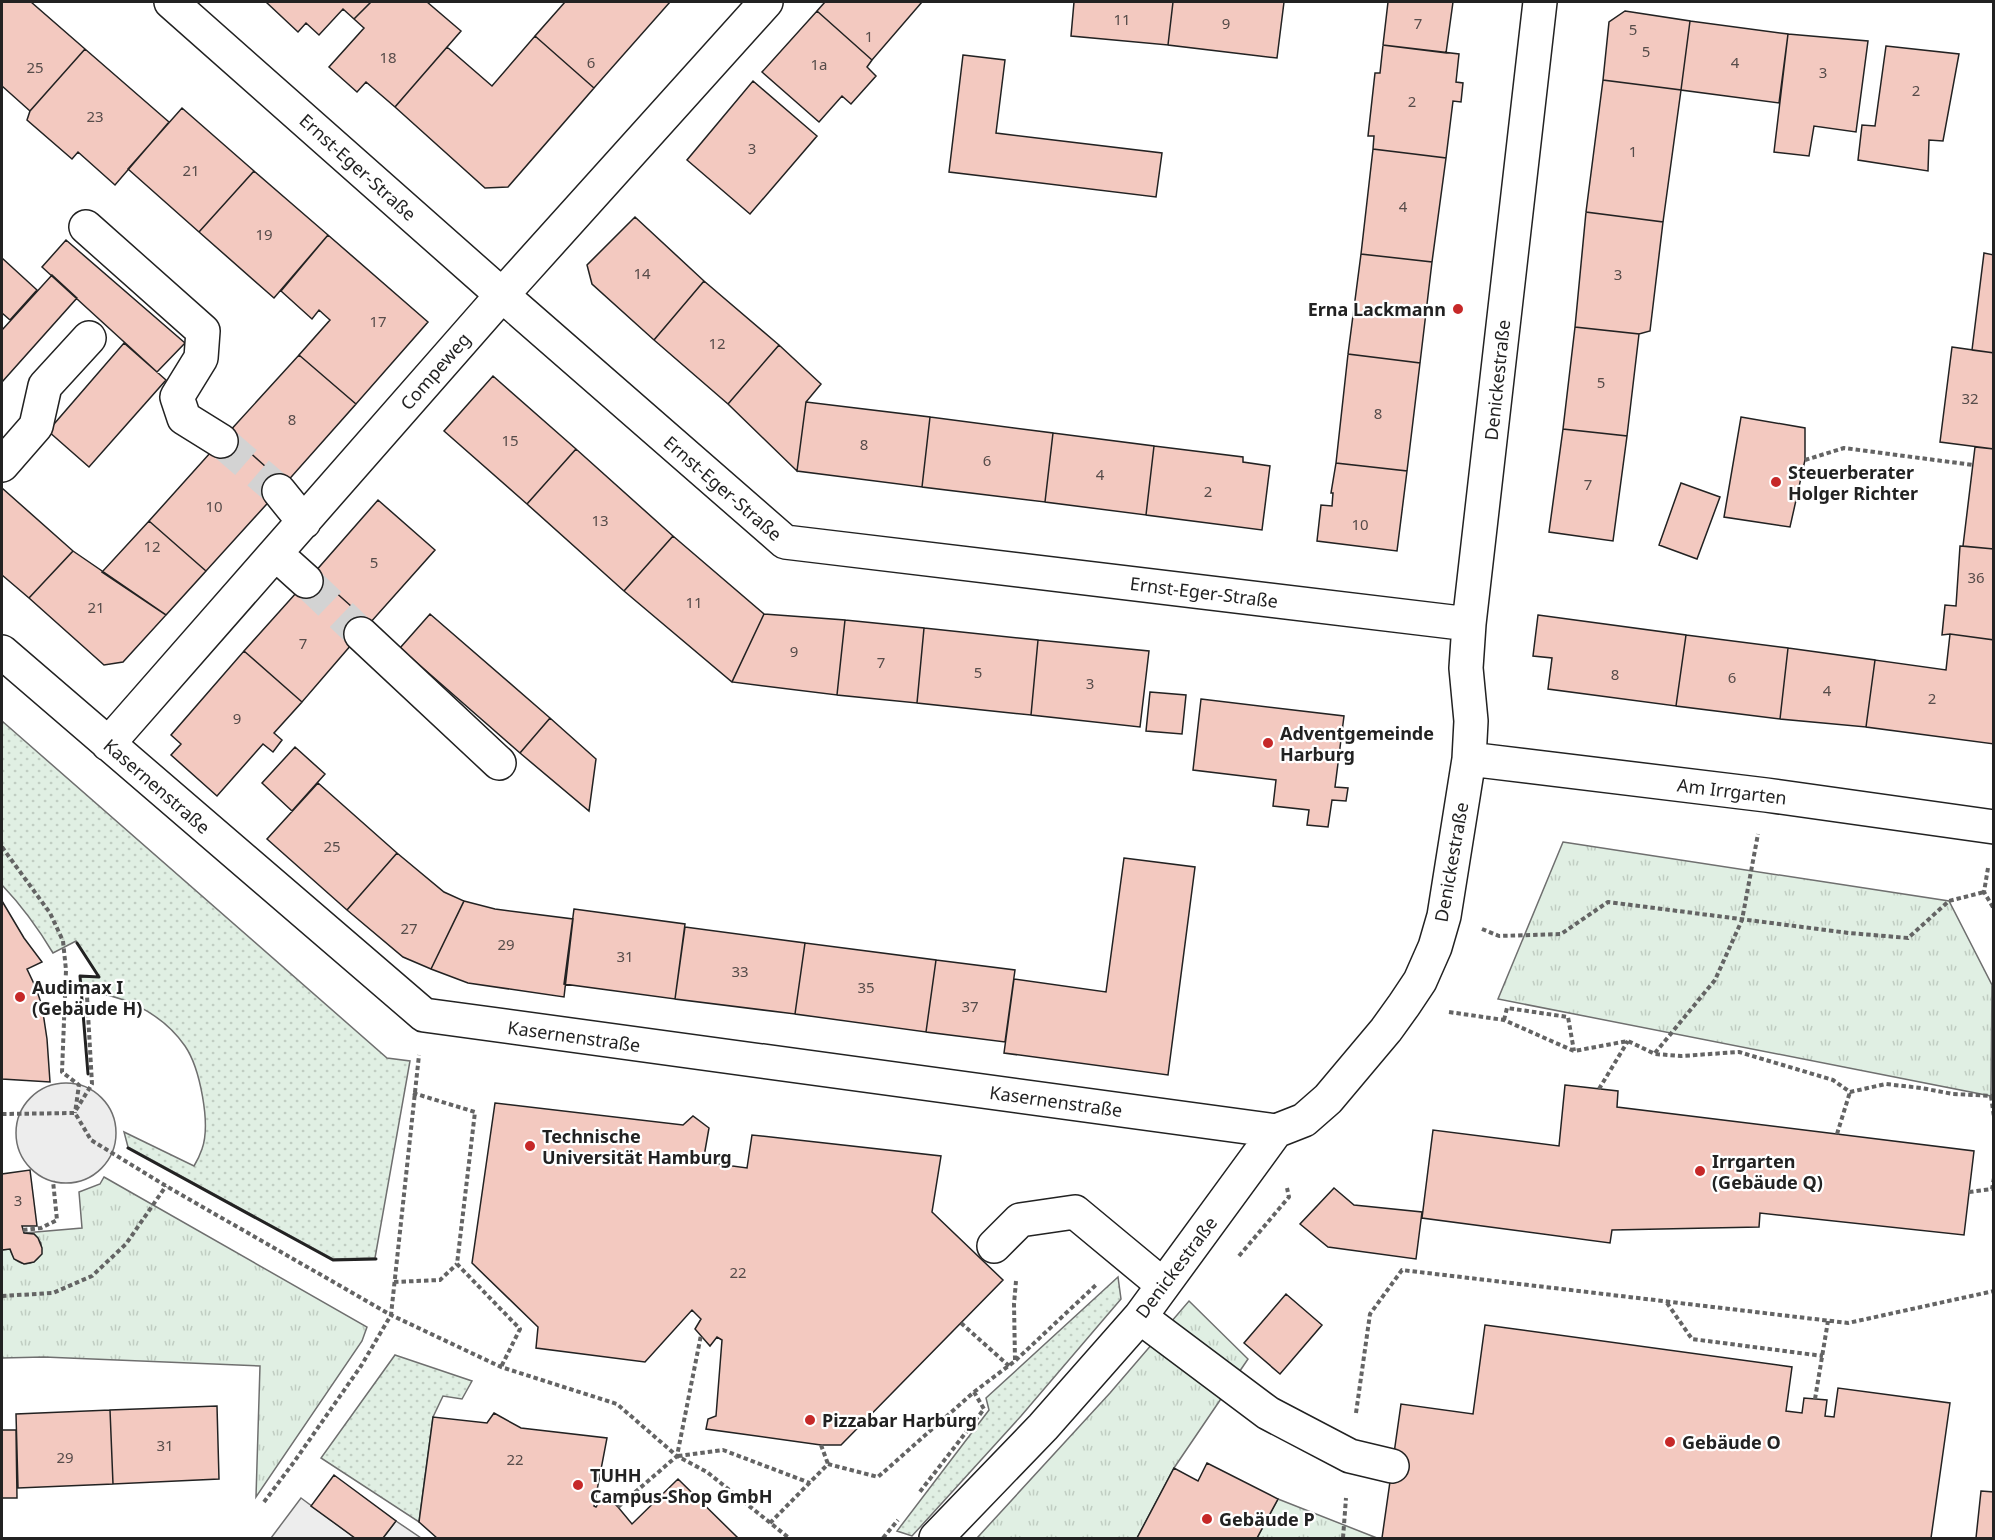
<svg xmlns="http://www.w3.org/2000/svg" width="1995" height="1540" font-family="'Noto Sans',sans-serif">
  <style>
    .grass { fill: url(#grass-dots); stroke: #6f6f6f; stroke-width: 1.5 }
    .park { fill: url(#park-tufts); stroke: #6f6f6f; stroke-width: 1.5 }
    .parking { fill: #ededed; stroke: #6f6f6f; stroke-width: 1.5 }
    .building { fill: #f3c9c0; stroke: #222; stroke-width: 1.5 }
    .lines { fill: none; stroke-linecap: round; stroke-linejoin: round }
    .minor-tunnel { stroke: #d3d3d3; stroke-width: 33; stroke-dasharray: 33 16; stroke-linecap: butt }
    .minor-casing { stroke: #222; stroke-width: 36 }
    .path { stroke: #646464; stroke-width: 4; stroke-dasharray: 4.5 3; stroke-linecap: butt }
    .minor { stroke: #fff; stroke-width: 33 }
    .wall { stroke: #222; stroke-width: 3 }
    .poi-dot { fill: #c62828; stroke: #fff; stroke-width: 2 }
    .labels { text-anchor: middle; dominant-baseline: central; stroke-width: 4.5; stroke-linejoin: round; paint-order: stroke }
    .number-label { font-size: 15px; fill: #564c4a }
    .street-label { font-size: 18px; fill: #222; stroke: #fff }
    .poi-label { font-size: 18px; font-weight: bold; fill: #222; stroke: #fff; text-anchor: start }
  </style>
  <defs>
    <pattern id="grass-dots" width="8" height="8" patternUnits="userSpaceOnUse" patternTransform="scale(1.5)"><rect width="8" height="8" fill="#e0efe3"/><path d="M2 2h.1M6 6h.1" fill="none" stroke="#c0cdc2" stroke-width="1.8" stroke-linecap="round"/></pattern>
    <pattern id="park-tufts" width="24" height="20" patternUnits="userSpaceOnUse" patternTransform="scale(1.5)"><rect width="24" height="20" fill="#e0efe3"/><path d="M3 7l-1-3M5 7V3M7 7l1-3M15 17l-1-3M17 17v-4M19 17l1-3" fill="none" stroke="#c0cdc2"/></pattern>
  </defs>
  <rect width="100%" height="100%" fill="#fff"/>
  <path class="grass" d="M2,721L387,1058L410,1061L375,1258L333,1259L128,1147L124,1132L194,1166C197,1161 200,1155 202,1149C211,1124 200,1068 185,1046C162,1013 120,992 81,992L80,977H99L76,941L53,953C38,928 22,906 2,885Z
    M1118,1277L1121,1299L1021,1416L912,1536L897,1531L989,1410L986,1398Z
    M395,1355L472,1381L462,1399L443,1396L433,1417L419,1522L321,1458Z"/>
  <path class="park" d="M1563,842L1949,901L1992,985L1991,1096L1498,999Z
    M104,1177L367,1327L362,1341L256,1497L260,1366L44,1357L2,1358V1250L10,1249C15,1267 32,1268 41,1254V1243L34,1234L24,1233L82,1228L79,1192L100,1184Z
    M1189,1301L1248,1359L1174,1468L1137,1538H977L1110,1393Z
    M1278,1499L1377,1538H1257Z"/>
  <path class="parking" d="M16 1133a50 50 0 1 1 100 0a50 50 0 1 1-100 0Z
    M301,1498L355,1538H271Z
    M396,1521L421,1538H383Z"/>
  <path class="building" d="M2,2H31L85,49L30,111L2,86Z
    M266,2H371L354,19L343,9L319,35L306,23L298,32Z
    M371,2H427L461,31L395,107L366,82L357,92L329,67L364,28L354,19Z
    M565,2H670L594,88L535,36Z
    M825,2H922L872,60L817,11Z
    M1074,2H1173L1168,45L1071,36Z
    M1173,2H1284L1277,58L1168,45Z
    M1388,2H1453L1446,53L1383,45Z
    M817,11L872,60L867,67L876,76L851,104L842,96L819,122L762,72Z
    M1625,11L1690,21L1681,90L1603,80L1609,22Z
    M1690,21L1788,34L1779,103L1681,90Z
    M1788,34L1868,41L1856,132L1814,126L1809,156L1774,152Z
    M535,36L594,88L508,187L485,188L395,107L447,47L492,86Z
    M1383,45L1459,54L1456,82L1463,83L1461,102L1453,101L1446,158L1373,149L1374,136H1368L1375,73H1380Z
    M1886,46L1959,54L1943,141L1929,140L1928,171L1858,160L1862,125L1875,126Z
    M85,49L169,122L115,185L78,152L72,159L27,120L30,111Z
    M963,55L1005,60L996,133L1162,153L1156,197L949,172Z
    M1603,80L1681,90L1663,222L1586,212Z
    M753,81L817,136L750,214L687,160Z
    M182,108L254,171L199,232L128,169Z
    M1373,149L1446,158L1432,262L1361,254Z
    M254,171L328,235L274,298L199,232Z
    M1586,212L1663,222L1650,331L1639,334L1575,327Z
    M635,217L704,281L654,340L592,284L587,265Z
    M328,235L428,322L356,404L299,355L330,320L319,310L312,319L281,291Z
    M66,240L185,343L157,372L42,267Z
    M1984,253L1994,255V353L1972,350Z
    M1361,254L1432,262L1420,363L1348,354Z
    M2,258L37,290L10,320L2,313Z
    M52,275L77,298L2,382V330Z
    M704,281L779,345L728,404L654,340Z
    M1575,327L1639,334L1627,436L1563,429Z
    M124,343L166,380L89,467L48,431Z
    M779,345L821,384L806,402L797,471L728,404Z
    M1952,347L1994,353V449L1940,442Z
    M1348,354L1420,363L1407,471L1336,463Z
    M299,355L356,404L285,484L228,433Z
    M493,376L576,449L527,504L444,431Z
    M806,402L930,417L922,487L797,471Z
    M930,417L1053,433L1045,502L922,487Z
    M1741,417L1805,428V460L1790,527L1724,517Z
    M1563,429L1627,436L1613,541L1549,532Z
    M228,433L285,484L206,571L149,521Z
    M1053,433L1154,446L1146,515L1045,502Z
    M1154,446L1243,457V462L1270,466L1262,530L1146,515Z
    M1975,447L1994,449V549L1963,546Z
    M576,449L673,536L624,591L527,504Z
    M1336,463L1407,471L1397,551L1317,541L1321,505L1332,506L1333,493H1331Z
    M1681,483L1720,497L1697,559L1659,545Z
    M2,488L73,551L29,598L2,575Z
    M378,500L435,550L370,623L314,573Z
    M149,521L206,571L166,615L102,572Z
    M673,536L764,614L732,682L624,591Z
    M1960,546L1994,549V640L1950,634L1942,635L1945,605L1956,606Z
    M73,551L166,615L123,662L104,665L29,598Z
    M314,573L370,623L302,702L244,651Z
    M430,614L550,718L520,753L400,648Z
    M764,614L845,620L837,695L732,682Z
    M1538,615L1686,635L1676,706L1548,689L1552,658L1533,656Z
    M845,620L924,628L917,703L837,695Z
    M924,628L1038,640L1031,715L917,703Z
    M1950,634L1994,640V744L1866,727L1875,660L1946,670Z
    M1686,635L1788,648L1780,719L1676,706Z
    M1038,640L1149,651L1140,727L1031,715Z
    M1788,648L1875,660L1866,727L1780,719Z
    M244,651L302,702L274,733L282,740L273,752L263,744L217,796L171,755L181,744L171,735Z
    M1150,692L1186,695L1182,734L1146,731Z
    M1201,699L1344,716L1335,787L1348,788L1346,801L1332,800L1328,827L1307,825L1309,810L1273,806L1276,780L1193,770Z
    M550,718L596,759L589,811L520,753Z
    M295,747L325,774L292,811L262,783Z
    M318,783L397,853L347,910L267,839Z
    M397,853L444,892L464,901L431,969L403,957L347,910Z
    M1124,858L1195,867L1168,1075L1004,1053L1014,979L1106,992Z
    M2,901L24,938L42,962L27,969L36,988L42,1006L47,1039L50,1082L2,1079Z
    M464,901L495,909L573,919L564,997L468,983L431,969Z
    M574,909L685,924L675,999L564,984Z
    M685,927L805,943L795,1014L675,999Z
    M805,943L936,960L926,1032L795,1014Z
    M936,960L1015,970L1005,1042L926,1032Z
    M1565,1085L1618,1091L1617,1107L1974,1151L1964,1235L1760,1213L1759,1227L1612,1230L1610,1243L1422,1218L1433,1130L1559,1146Z
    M495,1103L683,1125L693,1116L709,1128L703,1162L747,1168L752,1135L941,1156L932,1212L1003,1280L841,1445H821L706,1429L708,1419L716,1416L722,1340L717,1337L710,1346L695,1329L701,1319L692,1310L645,1362L536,1348L538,1327L472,1263Z
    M30,1170L37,1226H22L24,1233L34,1234L38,1238L42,1248V1254L34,1262L24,1264L14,1259L10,1249L2,1250V1174Z
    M1334,1188L1354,1205L1422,1212L1416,1259L1328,1247L1300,1224Z
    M1286,1294L1322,1325L1280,1374L1244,1343Z
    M1485,1325L1792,1367L1786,1411L1802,1413L1804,1398L1827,1400L1825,1416L1834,1417L1838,1388L1950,1403L1931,1538H1382L1401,1404L1473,1414Z
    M217,1406L219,1479L113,1484L110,1410Z
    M110,1410L113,1484L18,1488L16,1414Z
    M494,1413L521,1428L607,1438L594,1506L596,1507L604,1495L618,1507L632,1524L678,1479L738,1538H437L419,1522L433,1417L487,1423Z
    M2,1430H16L17,1498H2Z
    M1207,1463L1278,1499L1257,1538H1137L1174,1468L1198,1481Z
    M334,1475L396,1521L383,1538H355L311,1506Z
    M1981,1491L1994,1492V1538H1976Z"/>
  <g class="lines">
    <path class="minor-tunnel" d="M221,441L279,491
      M306,581L361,634"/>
    <g class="minor-casing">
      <path id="minor" d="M171,2L502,295L785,542L1469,624
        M86,227L203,331L201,358L177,397L184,418L221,441
        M2,465L36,426L45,386L89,338
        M279,491L304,522
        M276,554L306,581
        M361,634L499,763
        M2,652L424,1015L1276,1131
        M108,744L502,295L766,2
        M1469,759L1766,795L1994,827
        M994,1246L1020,1220L1075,1212L1163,1285
        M1140,1317L1268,1413L1350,1456L1392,1466
        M936,1538L1043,1427L1140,1317L1276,1131L1304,1120L1328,1099L1386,1030L1404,1005L1420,981L1435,947L1444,916L1469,759L1471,721L1466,668L1469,624L1540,2"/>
    </g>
    <path class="path" d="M1805,460L1844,448L1973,465
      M2,847L50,913L63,941L66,970L62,1072L79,1085L75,1113
      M1988,868L1984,892L1994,909
      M1482,929L1499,936L1561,934L1608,902L1849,933L1908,938L1949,901L1984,892
      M1449,1012L1504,1020L1574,1051L1628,1041L1655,1054L1681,1056L1739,1052L1833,1080L1850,1092L1886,1084L1921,1088L1953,1094L1994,1096
      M1504,1020L1507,1008L1568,1017L1574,1051
      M1655,1053L1715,980L1742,920L1758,834
      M1599,1089L1628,1041
      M413,1093L475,1112L457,1264L520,1329L501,1367
      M1991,1096L1994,1117
      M76,1110L92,1084L87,996
      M2,1114L75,1113L91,1140L166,1186L391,1315L501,1367L617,1404L677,1456L707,1472L789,1538
      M1837,1134L1850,1092
      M1969,1192L1992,1189L1994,1178
      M23,1230L41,1228L57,1220L53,1181
      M1239,1256L1289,1197L1287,1188
      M394,1282L440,1280L457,1264
      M2,1296L53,1293L92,1276L126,1244L166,1186
      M1667,1303L1692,1339L1823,1356
      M961,1323L1009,1366
      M1015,1360L1014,1304L1016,1281
      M974,1392L1015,1361L1097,1284
      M1815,1399L1828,1321
      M1356,1413L1370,1314L1402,1270L1848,1323L1994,1291
      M821,1445L828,1464
      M678,1456L723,1450L810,1483
      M264,1502L294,1462L361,1366L391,1315L419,1055
      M618,1507L677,1456L701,1335
      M770,1523L828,1464L878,1477L974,1392L984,1409L919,1493
      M883,1538L898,1520
      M1343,1538L1346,1498"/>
    <use href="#minor" class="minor"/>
    <path class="wall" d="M77,943L99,977L80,976L88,1074
      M128,1148L333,1260L376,1259"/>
  </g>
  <g class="poi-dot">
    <circle cx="1458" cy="309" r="6"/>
    <circle cx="1776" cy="482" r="6"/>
    <circle cx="1268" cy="743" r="6"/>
    <circle cx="20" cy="997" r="6"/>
    <circle cx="530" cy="1146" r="6"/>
    <circle cx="1700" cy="1171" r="6"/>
    <circle cx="810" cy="1420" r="6"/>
    <circle cx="1670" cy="1442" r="6"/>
    <circle cx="578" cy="1485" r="6"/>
    <circle cx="1207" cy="1519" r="6"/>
  </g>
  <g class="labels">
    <g class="number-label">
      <text x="1122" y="19">11</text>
      <text x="1226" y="23">9</text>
      <text x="1418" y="23">7</text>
      <text x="1633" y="29">5</text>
      <text x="869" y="36">1</text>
      <text x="1646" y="51">5</text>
      <text x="388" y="57">18</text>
      <text x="591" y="62">6</text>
      <text x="1735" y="62">4</text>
      <text x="819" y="64">1a</text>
      <text x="35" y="67">25</text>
      <text x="1823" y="72">3</text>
      <text x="1916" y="90">2</text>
      <text x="1412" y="101">2</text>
      <text x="95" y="116">23</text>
      <text x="752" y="148">3</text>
      <text x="1633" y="151">1</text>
      <text x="191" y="170">21</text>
      <text x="1403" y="206">4</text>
      <text x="264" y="234">19</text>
      <text x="642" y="273">14</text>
      <text x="1618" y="274">3</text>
      <text x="378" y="321">17</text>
      <text x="717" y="343">12</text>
      <text x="1601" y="382">5</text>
      <text x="1970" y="398">32</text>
      <text x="1378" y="413">8</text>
      <text x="292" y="419">8</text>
      <text x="510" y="440">15</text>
      <text x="864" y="444">8</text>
      <text x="987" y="460">6</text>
      <text x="1100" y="474">4</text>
      <text x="1588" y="484">7</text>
      <text x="1208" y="491">2</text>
      <text x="214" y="506">10</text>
      <text x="600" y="520">13</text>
      <text x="1360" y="524">10</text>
      <text x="152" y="546">12</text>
      <text x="374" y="562">5</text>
      <text x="1976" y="577">36</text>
      <text x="694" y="602">11</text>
      <text x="96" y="607">21</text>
      <text x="303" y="643">7</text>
      <text x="794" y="651">9</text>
      <text x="881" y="662">7</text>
      <text x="978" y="672">5</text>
      <text x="1615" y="674">8</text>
      <text x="1732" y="677">6</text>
      <text x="1090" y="683">3</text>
      <text x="1827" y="690">4</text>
      <text x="1932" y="698">2</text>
      <text x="237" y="718">9</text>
      <text x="332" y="846">25</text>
      <text x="409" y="928">27</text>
      <text x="506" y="944">29</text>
      <text x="625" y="956">31</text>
      <text x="740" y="971">33</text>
      <text x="866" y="987">35</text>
      <text x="970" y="1006">37</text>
      <text x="18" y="1200">3</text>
      <text x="738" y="1272">22</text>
      <text x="165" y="1445">31</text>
      <text x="65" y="1457">29</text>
      <text x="515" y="1459">22</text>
    </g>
    <g class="street-label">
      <text transform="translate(358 167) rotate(42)">Ernst-Eger-Straße</text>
      <text transform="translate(435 371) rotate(-49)">Compeweg</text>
      <text transform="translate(1497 380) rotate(-84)">Denickestraße</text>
      <text transform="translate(723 488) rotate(41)">Ernst-Eger-Straße</text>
      <text transform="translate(1204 592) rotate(7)">Ernst-Eger-Straße</text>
      <text transform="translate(157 786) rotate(41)">Kasernenstraße</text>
      <text transform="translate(1732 791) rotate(7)">Am Irrgarten</text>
      <text transform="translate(1451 862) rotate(-80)">Denickestraße</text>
      <text transform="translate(574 1036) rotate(8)">Kasernenstraße</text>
      <text transform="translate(1056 1101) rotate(8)">Kasernenstraße</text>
      <text transform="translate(1176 1267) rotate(-53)">Denickestraße</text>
    </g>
    <g class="poi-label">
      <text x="1446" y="309" text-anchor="end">Erna Lackmann</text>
      <text x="1788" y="472">Steuerberater<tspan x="1788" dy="21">Holger Richter</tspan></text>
      <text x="1280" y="733">Adventgemeinde<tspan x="1280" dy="21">Harburg</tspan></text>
      <text x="32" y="987">Audimax I<tspan x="32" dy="21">(Gebäude H)</tspan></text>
      <text x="542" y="1136">Technische<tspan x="542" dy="21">Universität Hamburg</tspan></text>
      <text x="1712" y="1161">Irrgarten<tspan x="1712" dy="21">(Gebäude Q)</tspan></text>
      <text x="822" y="1420">Pizzabar Harburg</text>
      <text x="1682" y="1442">Gebäude O</text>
      <text x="590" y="1475">TUHH<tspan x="590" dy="21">Campus-Shop GmbH</tspan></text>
      <text x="1219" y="1519">Gebäude P</text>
    </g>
  </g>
  <rect width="1995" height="1540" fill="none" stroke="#222222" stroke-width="6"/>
</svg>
